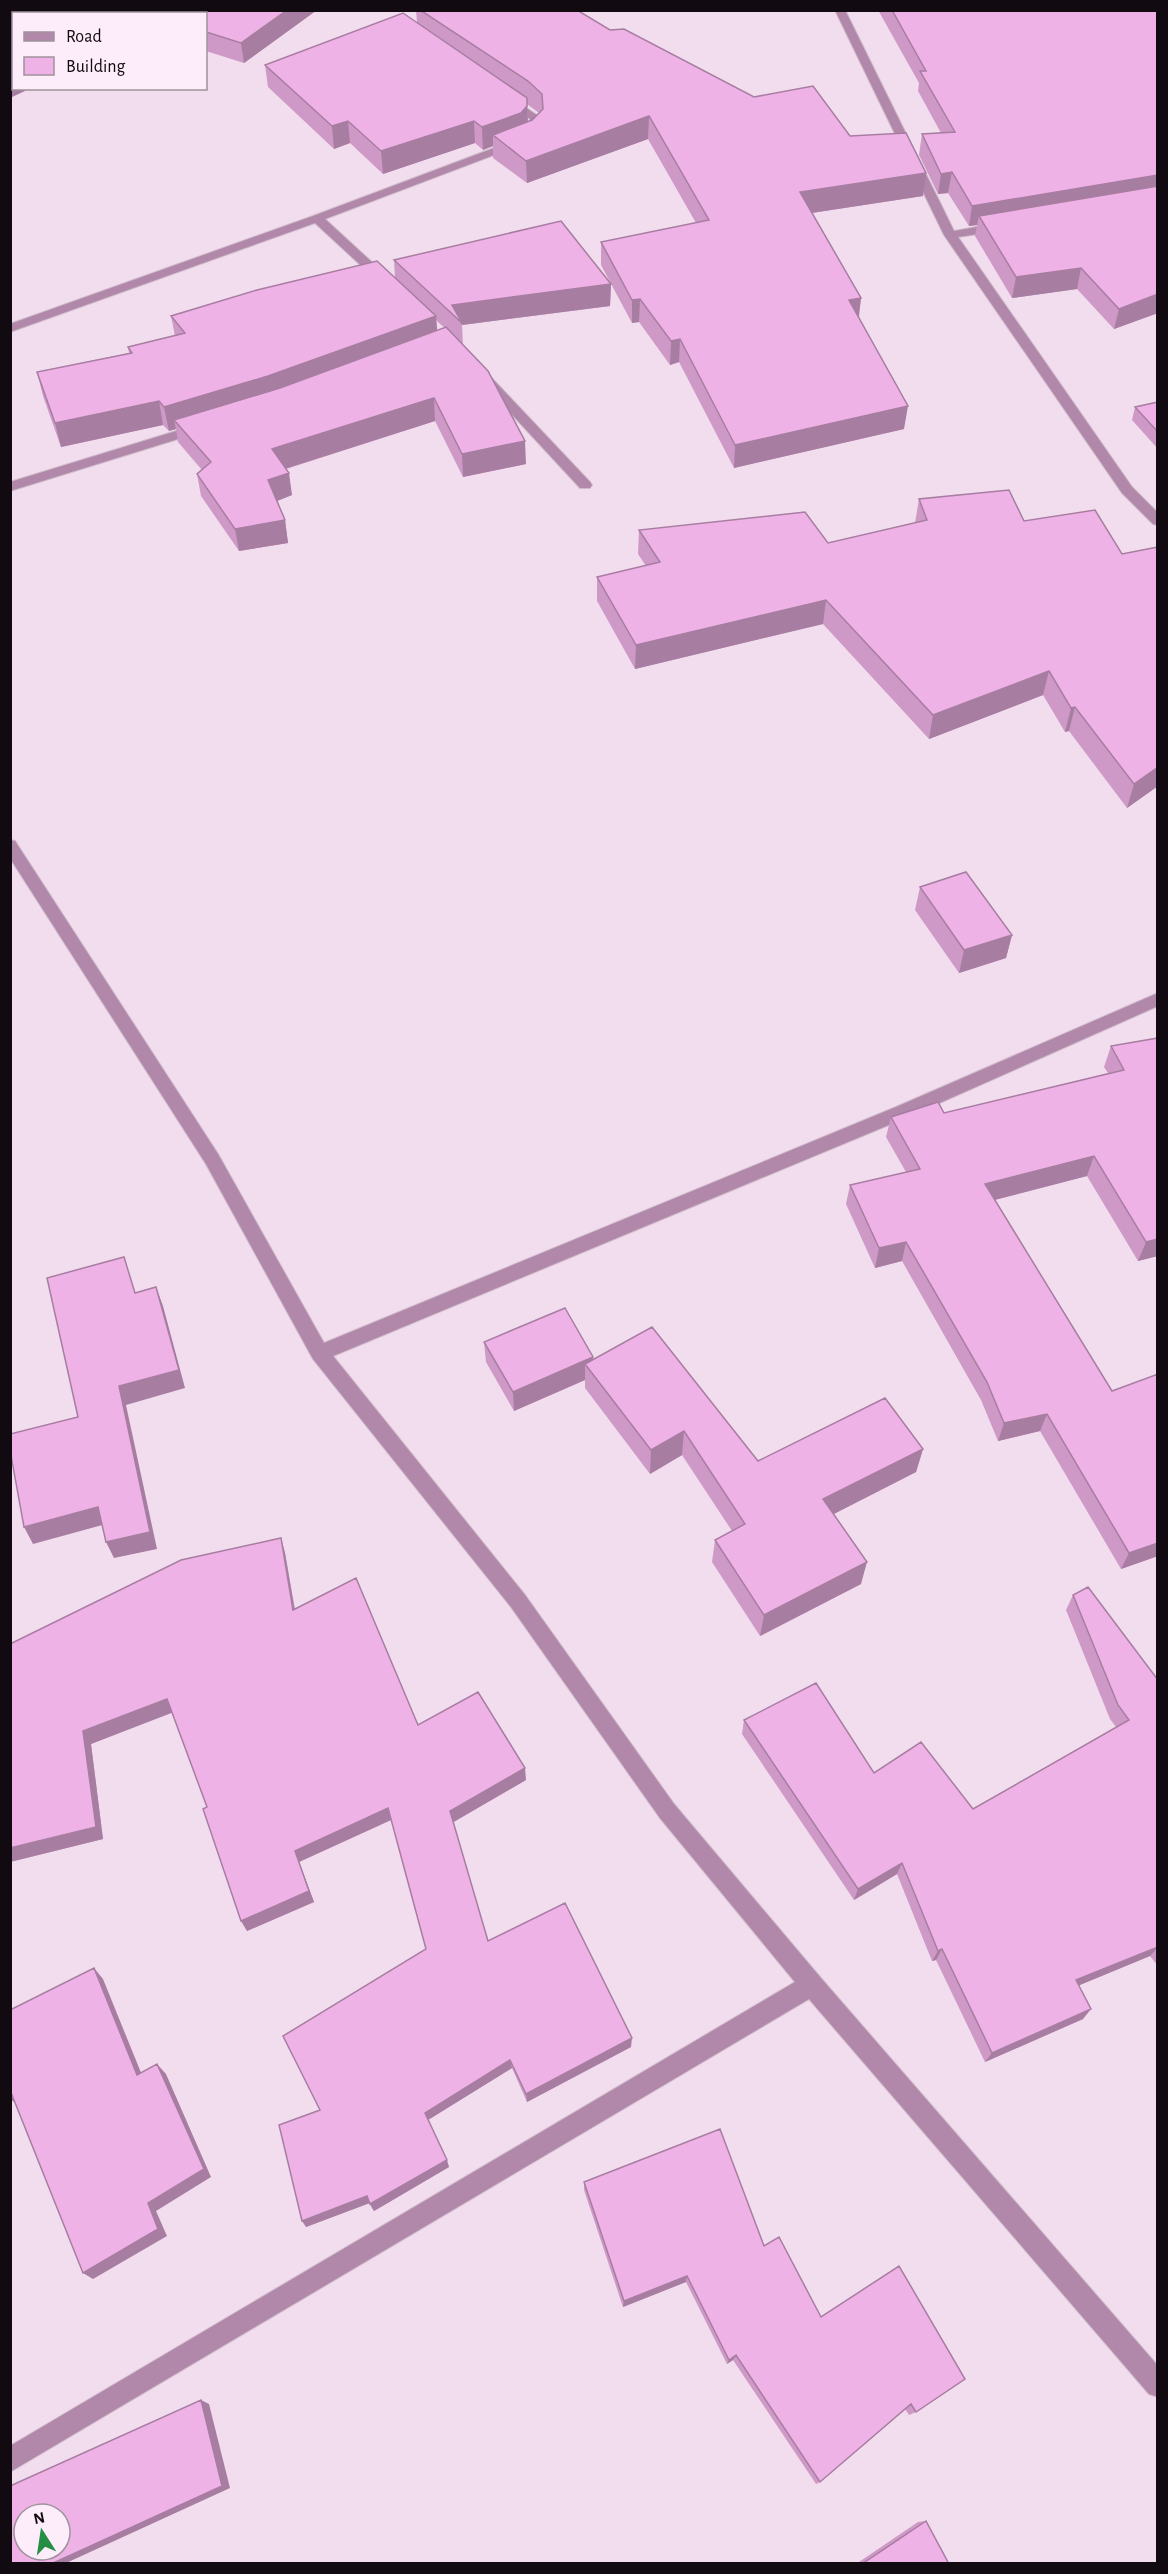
<svg xmlns="http://www.w3.org/2000/svg" width="1168" height="2574" font-family="'Alegreya Sans',sans-serif">
  <style>
    .lines { fill: none; stroke-linecap: round; stroke-linejoin: round }
    .street-casing { stroke: #cebbca; stroke-width: 2 }
    .street { fill: #b187aa; fill-rule: evenodd }
    .wall { fill: #ce99c6; fill-rule: evenodd }
    .shaded-wall { fill: #a77da1 }
    .building { fill: #efb2e6; stroke: #a77da1; stroke-width: 1.5; fill-rule: evenodd }
  </style>
  <rect width="100%" height="100%" fill="#f2ddee"/>
  <g class="lines">
    <g class="street-casing">
      <path id="street" d="M835,10H845L954,231L999,223L1005,227L999,231L958,237L1132,487L1158,513V525L1153,524L1122,493L944,235Z
        M509,96L541,118L542,130L531,141L325,219L388,277V283H380L315,223L10,332V324L313,216L523,137L530,129V119L505,101V97Z
        M483,372L487,373L590,482L592,485L590,488H580L479,379L477,376Z
        M199,424L205,428L204,431L10,491V482Z
        M10,840L15,841L218,1154L324,1343L896,1107L1158,993V1006L908,1117L333,1356L525,1595L674,1804L820,1977L1158,2366V2397L1149,2394L809,1999L10,2472V2446L795,1982L660,1818L511,1607L313,1359L206,1164L10,858Z"/>
    </g>
    <use href="#street" class="street"/>
  </g>
  <path class="wall" d="M113,10H317L244,63L206,51V14H114Z
    M416,10H577L610,30L754,97L850,136L923,196L812,213L861,298L859,317L904,429L734,468L679,362L670,365L639,322L632,323L601,265V242L696,223L648,139L527,183L493,158V146L483,150L475,143L383,174L350,143L334,149L268,87L265,65L417,22ZM527,104L539,113L532,120L528,121Z
    M878,10H1158V313L1114,329L1077,289L1012,298L975,236L977,225L969,226L948,193L938,194L919,155L922,134L941,133L918,91L919,83Z
    M394,260L611,284L610,306L462,325L463,345L526,464L463,477L435,421L286,469L292,495L277,501L285,520L288,543L239,551L201,496L197,474L202,470L178,442L176,429L169,431L163,425L61,447L43,396L37,372L129,353L128,347L175,336L171,316L395,278ZM436,320L439,323L445,328L437,330Z
    M1158,402V449L1132,420L1135,407Z
    M919,499L1024,521L1158,786L1127,808L1069,731L1065,732L1043,695L929,739L823,624L635,669L597,601V577L646,566L638,554L639,530L828,543L915,523Z
    M920,887L1012,935L1006,958L959,973L915,910Z
    M1158,1038V1256L1138,1261L1087,1176L994,1200L1158,1556L1121,1569L1040,1431L998,1441L981,1400L902,1261L875,1268L846,1204L850,1185L906,1172L886,1137L891,1117L944,1113L1108,1073L1104,1067L1111,1046Z
    M484,1342L593,1357V1359L758,1461L923,1449L916,1472L834,1514L861,1584L760,1636L712,1562L715,1540L732,1531L682,1455L650,1474L585,1388V1380L514,1411L486,1362Z
    M281,1538L285,1553L295,1609L418,1725L526,1780L453,1822L488,1941L631,2047L527,2102L512,2068L428,2120L449,2167L374,2211L369,2203L306,2227L320,2110L426,1949L391,1820L299,1862L314,1902L247,1931L207,1807L172,1712L91,1744L103,1839L10,1862V1625L12,1643Z
    M1073,1595L1158,1680V1966L1150,1956L1079,1985L1083,2019L985,2062L936,1960L932,1961L897,1874L854,1900L742,1734L744,1720L874,1773L973,1809L1116,1727L1110,1719L1066,1610Z
    M584,2182L764,2246L821,2317L899,2266L916,2412L909,2415L905,2409L820,2482L816,2484L733,2360L727,2364L686,2282L623,2307L584,2190Z
    M926,2521L949,2564H856L918,2522Z"/>
  <path class="shaded-wall" d="M143,10H153L154,14H136Z
    M287,10H317L244,63L241,43Z
    M14,75V88H24L25,91L10,98V76Z
    M527,98L528,128L493,135V146L483,150L482,127Z
    M649,116L648,139L527,183L526,161Z
    M348,121L350,143L334,149L332,126Z
    M474,121L475,143L383,174L381,151Z
    M952,172L948,193L938,194L941,174Z
    M926,173L923,196L798,215L800,192Z
    M1158,175V195L979,216L977,225L969,226L972,206Z
    M1081,268L1077,289L1012,298L1016,277Z
    M611,284L610,306L462,325L452,305Z
    M1158,294V313L1114,329L1119,309Z
    M861,298L858,321L849,300Z
    M640,299L639,322L632,323V300Z
    M436,316L438,340L174,420L176,429L169,431L164,407Z
    M680,339L679,362L670,365L671,341Z
    M434,398L435,421L275,472L272,449Z
    M159,401L163,425L61,447L55,423Z
    M908,406L904,429L734,468L735,445Z
    M525,441L526,464L463,477L462,454Z
    M289,473L292,495L272,503L268,480Z
    M285,520L288,543L239,551L235,529Z
    M826,600L823,624L635,669L636,645Z
    M1049,671L1043,695L929,739L933,715Z
    M1075,707L1069,731L1065,732L1071,708Z
    M1158,767V786L1127,808L1134,784Z
    M1012,935L1006,958L959,973L964,950Z
    M1094,1156L1087,1176L979,1204L985,1184Z
    M1158,1239V1256L1138,1261L1146,1242Z
    M906,1242L902,1261L875,1268L879,1248Z
    M156,1287L163,1306L185,1388L126,1405L157,1549L114,1558L106,1542L119,1386Z
    M593,1357V1375L585,1364V1380L514,1411L513,1392Z
    M1047,1414L1040,1431L998,1441L1004,1423Z
    M684,1431L682,1455L650,1474L651,1450Z
    M923,1449L916,1472L818,1522L823,1499Z
    M98,1507L106,1524L33,1544L24,1527Z
    M281,1538L285,1553L297,1624L293,1610Z
    M1158,1543V1556L1121,1569L1129,1553Z
    M867,1562L861,1584L760,1636L764,1615Z
    M167,1699L174,1712L91,1744L103,1839L10,1862V1848L83,1731Z
    M525,1768L526,1780L452,1823L450,1811Z
    M388,1808L391,1820L299,1862L314,1902L247,1931L241,1921L295,1851Z
    M902,1863L897,1874L854,1900L858,1889Z
    M1158,1947L1150,1956L1068,1990L1076,1980Z
    M942,1949L936,1960L932,1961L938,1951Z
    M94,1968L103,1979L146,2085L137,2075Z
    M1091,2009L1083,2019L985,2062L992,2053Z
    M632,2038L631,2047L527,2102L526,2094Z
    M510,2060L512,2068L428,2120L425,2113Z
    M157,2064L166,2074L211,2177L156,2211L167,2236L93,2279L83,2273L148,2203Z
    M10,2089L21,2098L14,2102L10,2099Z
    M447,2160L449,2167L374,2211L370,2204Z
    M367,2196L370,2203L306,2227L302,2221Z
    M687,2276L686,2282L623,2307L624,2301Z
    M736,2355L733,2360L727,2364L729,2360Z
    M201,2400L209,2404L230,2488L64,2564H51Z"/>
  <path class="building" d="M120,10H143L136,14H122Z
    M167,10H287L241,43L206,32V14H169L171,12Z
    M420,10H577L610,30L624,29L754,97L813,86L850,136L906,133L926,173L800,192L861,298L849,300L908,406L735,445L680,339L671,341L640,299L632,300L601,242L709,220L649,116L526,161L493,135L532,120L543,109L542,94L528,81Z
    M892,10H1158V175L972,206L952,172L941,174L922,134L955,132L920,71H926Z
    M403,13L527,98V106L521,113L482,127L474,121L381,151L348,121L332,126L265,65Z
    M10,67L14,68V75L10,76Z
    M1158,186V294L1119,309L1081,268L1016,277L979,216Z
    M561,221L611,284L452,305L462,323L394,260Z
    M377,261L436,316L268,376L164,407L159,401L55,423L37,372L132,353L128,347L185,333L171,316L257,290Z
    M446,327L488,371L525,441L462,454L434,398L272,449L289,473L268,480L285,520L235,529L197,474L211,462L174,420L280,388Z
    M1158,402V432L1135,407Z
    M1009,490L1024,521L1095,510L1122,554L1158,547V767L1134,784L1075,707L1071,708L1049,671L933,715L826,600L636,645L597,577L660,562L639,530L805,512L828,543L927,520L919,499Z
    M966,872L1012,935L964,950L920,887Z
    M1158,1038V1239L1146,1242L1094,1156L985,1184L1112,1391L1158,1374V1543L1129,1553L1047,1414L1004,1423L987,1382L906,1242L879,1248L850,1185L920,1169L891,1117L938,1102L944,1113L1124,1070L1111,1046Z
    M124,1257L135,1293L156,1287L179,1370L119,1386L150,1532L106,1542L98,1507L24,1527L10,1450V1434L78,1417L47,1278Z
    M565,1308L593,1357L513,1392L484,1342Z
    M652,1327L758,1461L885,1398L923,1449L823,1499L867,1562L764,1615L715,1540L745,1524L684,1431L651,1450L585,1364Z
    M281,1538L293,1610L356,1578L418,1725L478,1692L525,1768L450,1811L488,1941L565,1903L632,2038L526,2094L510,2060L425,2113L447,2160L370,2204L367,2196L302,2221L279,2125L320,2110L283,2036L426,1949L388,1808L295,1851L309,1891L241,1921L203,1809L207,1807L167,1699L83,1731L96,1827L10,1848V1644L181,1560Z
    M1088,1587L1158,1680V1947L1076,1980L1091,2009L992,2053L942,1949L938,1951L902,1863L858,1889L744,1720L816,1683L874,1773L921,1742L973,1809L1129,1720L1118,1705L1073,1595Z
    M94,1968L137,2075L157,2064L204,2169L148,2203L158,2229L83,2273L10,2090V2010Z
    M720,2129L764,2246L779,2237L821,2317L899,2266L965,2379L916,2412L911,2404L820,2482L736,2355L729,2360L687,2276L624,2301L584,2182Z
    M201,2400L222,2486L51,2564H10V2486ZM24,2514H60V2550H24Z
    M926,2521L949,2564H862Z"/>
  <rect width="1168" height="2574" fill="none" stroke="#110a10" stroke-width="24"/>
  <rect x="12" y="12" width="195" height="78" fill="#fdecfa" stroke="#9f929c" stroke-width="1.5"/>
  <rect x="24" y="32" width="30" height="9" fill="#b187aa" stroke="#9f929c" stroke-width="1.5"/>
  <text x="66" y="42" font-size="18" fill="#110a10">Road</text>
  <rect x="24" y="57" width="30" height="18" fill="#efb2e6" stroke="#9f929c" stroke-width="1.5"/>
  <text x="66" y="72" font-size="18" fill="#110a10">Building</text>
  <g transform="translate(42 2532) rotate(348)"><circle r="28" fill="#fdecfa" stroke="#9f929c" stroke-width="1.5"/>
  <path d="M0-4.5L10 22L0 15L-10 22Z" fill="#248e45"/>
  <text y="-9" font-size="16" font-weight="bold" text-anchor="middle" fill="#110a10">N</text>
  </g>
</svg>
